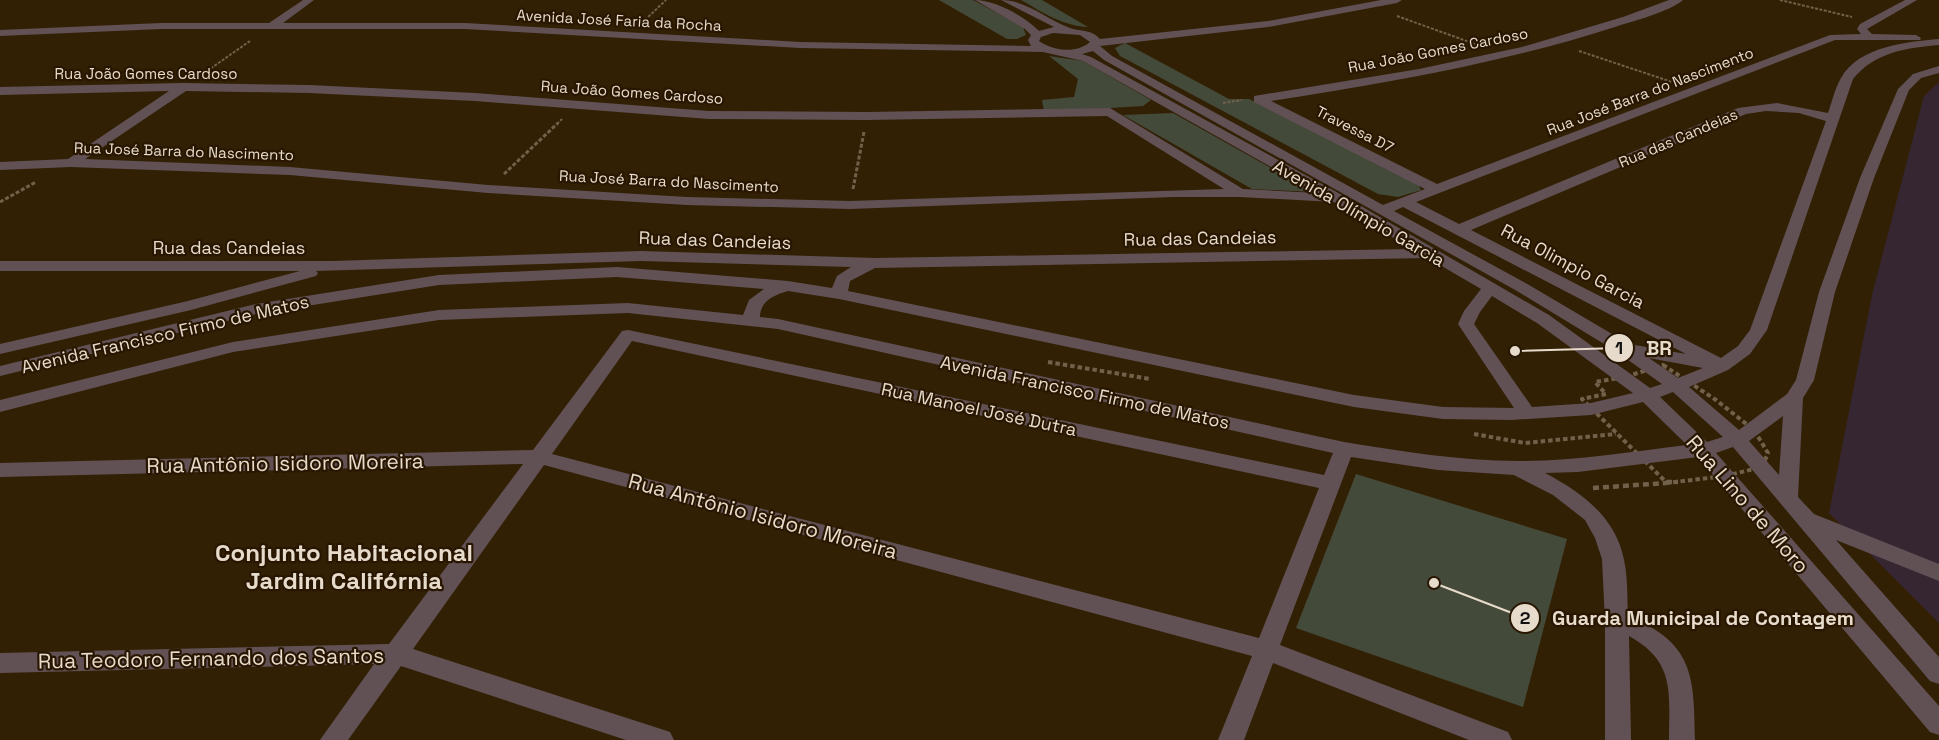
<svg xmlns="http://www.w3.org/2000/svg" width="1939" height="740" font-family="'Space Grotesk',sans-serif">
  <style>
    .industrial { fill: #352631 }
    .green { fill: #444a39 }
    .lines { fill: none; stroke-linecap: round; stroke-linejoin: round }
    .path-far3 { stroke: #71614a; stroke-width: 2; stroke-dasharray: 3 1.5; stroke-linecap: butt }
    .path-far2 { stroke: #71614a; stroke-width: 3; stroke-dasharray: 4 2; stroke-linecap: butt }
    .path-far1 { stroke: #71614a; stroke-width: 4; stroke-dasharray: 4.5 3; stroke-linecap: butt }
    .path { stroke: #71614a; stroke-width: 4.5; stroke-dasharray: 6 4; stroke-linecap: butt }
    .minor { fill: #615155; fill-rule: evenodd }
    .labels { text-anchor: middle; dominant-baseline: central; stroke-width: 4.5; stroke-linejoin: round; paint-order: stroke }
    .far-street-label { font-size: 15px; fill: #e7dbcb; stroke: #281600 }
    .street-label { font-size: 18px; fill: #e7dbcb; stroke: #281600 }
    .near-street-label { font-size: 21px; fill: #e7dbcb; stroke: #281600 }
    .near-neighbourhood-label { font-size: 24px; font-weight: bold; fill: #e7dbcb; stroke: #281600 }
    .leader { fill: none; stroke: #e7dbcb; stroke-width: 2 }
    .callout-dot { fill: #e7dbcb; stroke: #281600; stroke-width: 2 }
    .mark-label { font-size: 18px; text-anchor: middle; font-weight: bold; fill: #111 }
    .callout-label { font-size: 20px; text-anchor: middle; font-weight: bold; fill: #e7dbcb; stroke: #281600; stroke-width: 4.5; stroke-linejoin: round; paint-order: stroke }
  </style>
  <rect width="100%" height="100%" fill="#322004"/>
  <path class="industrial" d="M1939,82V623L1829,513L1872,295L1924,96Z"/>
  <path class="green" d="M939,0H973L1023,27L1026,35L1017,39H1007Z
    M1021,0H1042L1088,27C1063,26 1042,12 1021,0Z
    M1125,43L1229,99H1249L1417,182L1421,190L1398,197L1378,194L1120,56L1115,48Z
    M1049,56L1083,61L1151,100L1143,106L1044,112L1042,100L1074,97L1078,79Z
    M1173,113L1314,192L1252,189L1123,115Z
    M1356,474L1567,539L1523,707L1296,628Z"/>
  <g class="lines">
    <path class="path-far3" d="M1780,0L1852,17
      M1397,16L1475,44
      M645,20L666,0
      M1579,51L1672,82
      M207,71L250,41
      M1223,103L1242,100
      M557,124L562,119"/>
    <path class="path-far2" d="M504,174L558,123
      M853,189L864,132
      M0,202L36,182"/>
    <path class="path-far1" d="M1048,362L1150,379
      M1663,365L1716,400L1754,430L1768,453L1762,467L1725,476L1667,483L1582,399L1606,394L1595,382L1625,377Z
      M1474,434L1525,443L1616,434
      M1663,483H1666"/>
    <path class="path" d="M1666,482H1678
      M1593,488L1666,483"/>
    <path class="minor" d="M303,0H314L283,23H465L800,42L1031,46L1028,40L1031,35L1025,29L975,0C995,0 1024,16 1039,31L1054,27L1001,0C1027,0 1047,20 1070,28C1082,32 1091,29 1100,39L1268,21L1381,0H1402L1397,3L1268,27L1100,46L1112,56L1383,205L1425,189L1254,102V96L1419,69L1522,47L1623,17L1669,0H1683C1669,12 1633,21 1615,27C1503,63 1387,83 1271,101L1437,184L1830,35L1861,34L1857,29L1860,24L1905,0H1917L1867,29L1872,34L1916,35L1921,38L1920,40H1835L1416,202L1459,224L1738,108L1777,103L1828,113C1832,102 1835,88 1841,78C1859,46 1907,42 1939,39V45C1906,48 1875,52 1853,79L1767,330L1750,354L1728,370L1689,387L1739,430L1787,394L1796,380L1819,292L1860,178L1898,89L1913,74L1939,66V73L1921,78L1909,90L1874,178L1835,292L1814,380L1803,398L1798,497L1814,514L1939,564V581L1836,540L1939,657V684L1930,681L1733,447L1716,453L1939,706V735L1930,732L1698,457L1578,472L1545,473C1581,492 1616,517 1624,560C1628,578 1627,597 1628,616C1694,643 1694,676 1695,740H1669C1669,693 1676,662 1629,636L1631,740H1605V621L1602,559L1595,538L1585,520L1553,495L1514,475L1438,470L1351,457L1280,645L1508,732L1512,740H1469L1273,663L1244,740H1218L1252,656L544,465L413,649L661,729L670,732L674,740H626L401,666L348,740H320L374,664L0,673V653L389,644L523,464L0,477V463L533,450L622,331L628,330L1324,475L1333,453L778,329L628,313L439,320L233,352L0,412V400L233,342L439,310L628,303L743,315L749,300L764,289L617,277L439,285L256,314L0,376V366L256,304L439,275L617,267L788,281L832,288L837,276L851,267L641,261L316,271L318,273L316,276L191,310L0,354V344L188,301L300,271H0V261H333L641,251L876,258L1412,249L1334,202L1240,197H1173L850,209L687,205L488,193L290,175L71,167L0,170V162L68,159L169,91L0,95V87L183,83L309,85L475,93L709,111L867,112L1110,108L1243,189L1317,193L1083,61L1043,52L800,48L465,29H161L0,36V30L161,23H269ZM1053,33L1080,35L1090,42C1076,54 1054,51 1039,41L1041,37ZM1093,51L1104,60L1517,291L1614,350L1662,384L1650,388L1549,315L1342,195L1091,57L1082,54ZM186,91L309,93L475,101L709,119L867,120L1107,116L1224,189L850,201L687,197L488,185L290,167L85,159ZM1766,111L1799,113L1826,121L1750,330L1738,346L1721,358L1471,230L1746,114ZM1403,207L1686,354L1629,344L1529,285L1394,211ZM1428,258L1481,289L1464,311L1458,324L1514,408L1443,407L1354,395L848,291L850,281L875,268ZM788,291L839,299L1354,407L1443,419L1511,420L1591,415L1643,402L1687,445C1631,452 1574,461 1518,461C1459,461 1401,451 1344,442L778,319L760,317C760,301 774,295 788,291ZM1492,296L1537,323L1633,393L1591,403L1532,407L1474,324L1480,312ZM632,341L1319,488L1259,638L552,454ZM1649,358L1703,368L1678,378ZM1673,392L1723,437L1707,442L1660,397ZM1783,416L1779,475L1749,441Z"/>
  </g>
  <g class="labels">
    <g class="far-street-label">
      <text transform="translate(619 20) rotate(3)">Avenida José Faria da Rocha</text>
      <text transform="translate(1438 50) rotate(-11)">Rua João Gomes Cardoso</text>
      <text x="146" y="73">Rua João Gomes Cardoso</text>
      <text transform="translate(1650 91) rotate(-21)">Rua José Barra do Nascimento</text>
      <text transform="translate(632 92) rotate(4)">Rua João Gomes Cardoso</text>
      <text transform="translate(1355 129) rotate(27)">Travessa D7</text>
      <text transform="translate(1678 138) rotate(-23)">Rua das Candeias</text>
      <text transform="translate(184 151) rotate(2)">Rua José Barra do Nascimento</text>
      <text transform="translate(669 181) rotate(3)">Rua José Barra do Nascimento</text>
    </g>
    <g class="street-label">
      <text transform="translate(1359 213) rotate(30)">Avenida Olímpio Garcia</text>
      <text transform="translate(1200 238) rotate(-1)">Rua das Candeias</text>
      <text transform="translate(715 240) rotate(2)">Rua das Candeias</text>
      <text x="229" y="247">Rua das Candeias</text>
      <text transform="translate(1573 266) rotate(28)">Rua Olimpio Garcia</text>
      <text transform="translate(165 334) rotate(-13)">Avenida Francisco Firmo de Matos</text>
      <text transform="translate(1085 392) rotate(12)">Avenida Francisco Firmo de Matos</text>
      <text transform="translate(979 409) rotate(12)">Rua Manoel José Dutra</text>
    </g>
    <g class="near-street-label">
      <text transform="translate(285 463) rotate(-1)">Rua Antônio Isidoro Moreira</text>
      <text transform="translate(1748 504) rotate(49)">Rua Lino de Moro</text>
      <text transform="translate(763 516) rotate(15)">Rua Antônio Isidoro Moreira</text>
      <text transform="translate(211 658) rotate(-1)">Rua Teodoro Fernando dos Santos</text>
    </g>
    <g class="near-neighbourhood-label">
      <text x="344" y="552">Conjunto Habitacional<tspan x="344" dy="28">Jardim Califórnia</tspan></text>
    </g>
  </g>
  <path class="leader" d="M1515 351L1619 348M1434 583L1525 618"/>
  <g class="callout-dot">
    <circle cx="1515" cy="351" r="6"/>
    <circle cx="1434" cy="583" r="6"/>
    <circle cx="1619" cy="348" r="15"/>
    <circle cx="1525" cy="618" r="15"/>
  </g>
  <g class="mark-label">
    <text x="1619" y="354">1</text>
    <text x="1525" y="624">2</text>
  </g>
  <g class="callout-label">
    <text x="1659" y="355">BR</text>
    <text x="1703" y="625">Guarda Municipal de Contagem</text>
  </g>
</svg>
